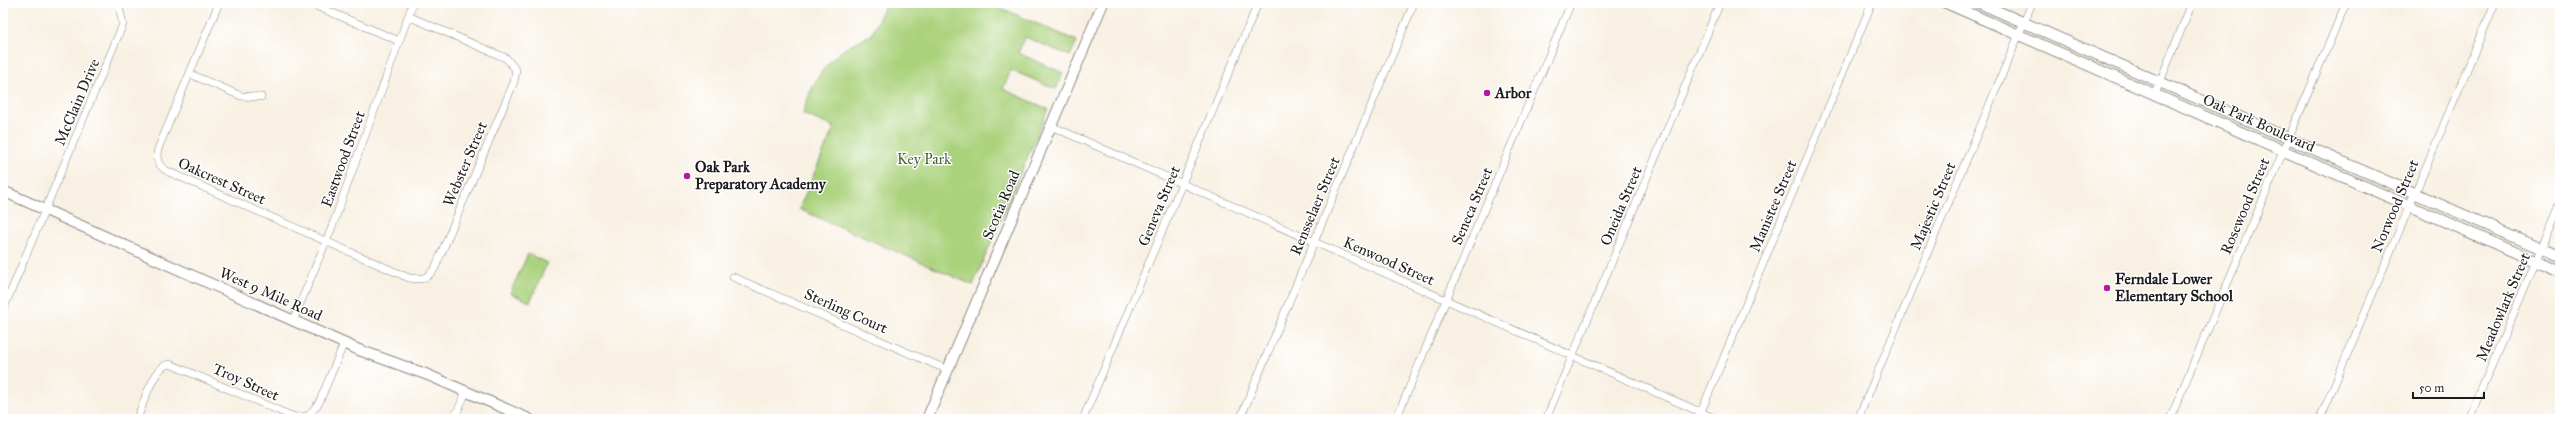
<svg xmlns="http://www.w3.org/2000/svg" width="2563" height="422" font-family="'IM FELL Great Primer',serif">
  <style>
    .park { fill: #aad27c; stroke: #63774c }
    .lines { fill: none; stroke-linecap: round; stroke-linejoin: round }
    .street-casing { stroke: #8a867f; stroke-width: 8 }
    .secondary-casing { stroke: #8a867f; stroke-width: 12 }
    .street { stroke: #fff; stroke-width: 7 }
    .secondary { stroke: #fff; stroke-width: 10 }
    .poi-dot { fill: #b5179e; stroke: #fff; stroke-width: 1.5 }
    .labels { text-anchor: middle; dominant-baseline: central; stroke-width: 3; stroke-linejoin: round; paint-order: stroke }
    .poi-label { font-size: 15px; font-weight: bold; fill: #1c1c1c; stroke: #fff; text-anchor: start }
    .street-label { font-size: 15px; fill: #1c1c1c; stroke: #fff }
    .park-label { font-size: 15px; fill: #4e5c3e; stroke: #fff }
  </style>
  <rect width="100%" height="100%" fill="#fff"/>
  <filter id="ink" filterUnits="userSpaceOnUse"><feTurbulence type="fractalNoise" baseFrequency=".025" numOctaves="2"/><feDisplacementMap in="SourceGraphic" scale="8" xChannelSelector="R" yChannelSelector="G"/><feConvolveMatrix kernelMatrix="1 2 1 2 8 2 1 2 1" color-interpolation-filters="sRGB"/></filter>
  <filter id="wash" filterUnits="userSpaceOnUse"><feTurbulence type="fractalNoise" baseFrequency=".012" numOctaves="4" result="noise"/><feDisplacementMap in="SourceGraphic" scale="16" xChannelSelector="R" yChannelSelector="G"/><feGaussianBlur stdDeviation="0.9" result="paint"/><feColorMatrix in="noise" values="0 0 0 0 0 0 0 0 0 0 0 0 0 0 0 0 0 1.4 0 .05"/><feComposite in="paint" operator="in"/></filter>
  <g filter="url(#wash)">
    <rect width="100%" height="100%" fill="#f8f0e2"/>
    <path class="park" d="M886,3H989L1077,41L1070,56L1025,37L1018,53L1063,73L1056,89L1011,70L1003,89L1048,109L973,285L799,209L834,127L803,114C813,75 834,49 872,35Z
      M528,254L547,263L530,302L510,293Z"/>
  </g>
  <g filter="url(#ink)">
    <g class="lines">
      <g class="street-casing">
        <path id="street" d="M219,3L158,149C155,160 159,167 169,172L409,278C422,280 427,279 435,268L514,82L516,70L506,58L408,16
          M309,3L399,41
          M190,74L241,96L261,97
          M2155,94L2192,3
          M1051,126L1716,419
          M733,277L948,370
          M3,310L123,24L118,3
          M293,321L332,227L413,3
          M137,419C143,405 154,365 170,364L294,417L308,416L319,403L344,343
          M454,419L466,392
          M1083,419L1258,3
          M1240,419L1414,3
          M1396,419L1571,3
          M1546,419L1720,3
          M1698,419L1872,3
          M1858,419L2032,3
          M2170,419L2346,3
          M2320,419L2495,3
          M2469,419L2560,204"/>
      </g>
      <g class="secondary-casing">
        <path id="secondary" d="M1946,3L2560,272
          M1979,3L2560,257
          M3,191L359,350L428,375L529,419
          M927,419L1103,3"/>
      </g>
      <use href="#street" class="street"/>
      <use href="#secondary" class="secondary"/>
    </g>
  </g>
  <g class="poi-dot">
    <circle cx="1487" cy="93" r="4"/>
    <circle cx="687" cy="176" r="4"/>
    <circle cx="2107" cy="288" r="4"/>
  </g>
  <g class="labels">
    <g class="poi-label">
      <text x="1495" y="93">Arbor</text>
      <text x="695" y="167">Oak Park<tspan x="695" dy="17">Preparatory Academy</tspan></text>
      <text x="2115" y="279">Ferndale Lower<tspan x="2115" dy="17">Elementary School</tspan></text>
    </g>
    <g class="street-label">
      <text transform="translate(77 102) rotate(-67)">McClain Drive</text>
      <text transform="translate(2259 123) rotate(24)">Oak Park Boulevard</text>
      <text transform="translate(343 159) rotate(-70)">Eastwood Street</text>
      <text transform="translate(465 164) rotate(-67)">Webster Street</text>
      <text transform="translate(222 181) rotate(24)">Oakcrest Street</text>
      <text transform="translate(1001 205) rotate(-67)">Scotia Road</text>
      <text transform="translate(1159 206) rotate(-67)">Geneva Street</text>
      <text transform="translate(1315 206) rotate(-67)">Rensselaer Street</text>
      <text transform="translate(1472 206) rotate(-67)">Seneca Street</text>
      <text transform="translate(1621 206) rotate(-67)">Oneida Street</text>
      <text transform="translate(1773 206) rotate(-67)">Manistee Street</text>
      <text transform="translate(1933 206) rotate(-67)">Majestic Street</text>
      <text transform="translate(2245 206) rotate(-67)">Rosewood Street</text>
      <text transform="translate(2395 206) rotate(-67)">Norwood Street</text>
      <text transform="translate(1389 261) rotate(24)">Kenwood Street</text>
      <text transform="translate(271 294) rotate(24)">West 9 Mile Road</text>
      <text transform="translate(2503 307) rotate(-67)">Meadowlark Street</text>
      <text transform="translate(846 311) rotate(24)">Sterling Court</text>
      <text transform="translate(246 382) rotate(24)">Troy Street</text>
    </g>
    <g class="park-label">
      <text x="924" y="159">Key Park</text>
    </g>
  </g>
  <rect width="2563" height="422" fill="none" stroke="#fff" stroke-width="16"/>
  <path d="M2413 392v6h71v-6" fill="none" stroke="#1c1c1c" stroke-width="2"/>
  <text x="2419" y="392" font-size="12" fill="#1c1c1c" stroke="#ffffff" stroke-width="3" paint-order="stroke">50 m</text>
</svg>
